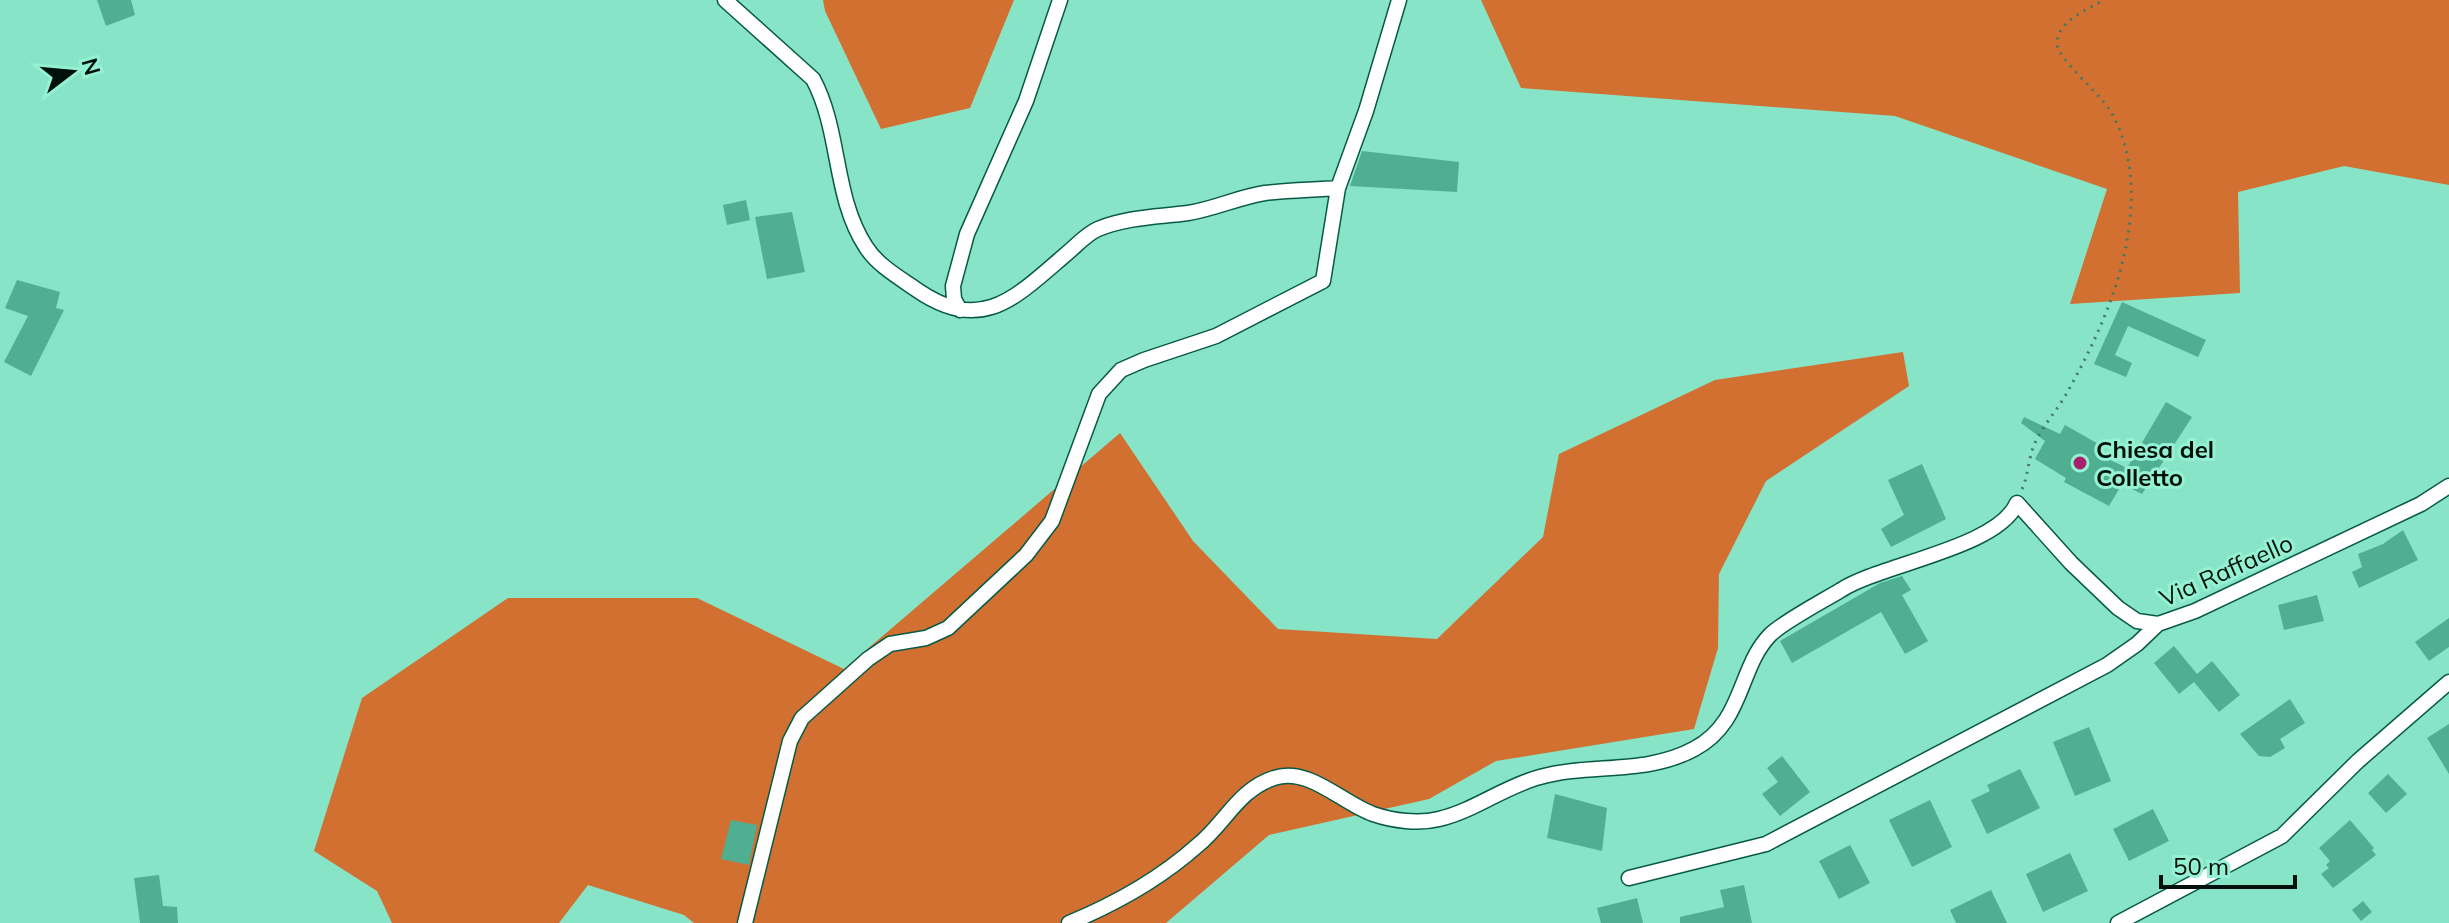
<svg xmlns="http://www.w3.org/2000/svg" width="2449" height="923" font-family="Mulish,sans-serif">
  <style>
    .forest { fill: #d17030 }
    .building { fill: #50ae91 }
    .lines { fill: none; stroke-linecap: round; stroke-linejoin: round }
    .street-casing { stroke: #085a46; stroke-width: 17 }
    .path { stroke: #427765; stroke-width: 3; stroke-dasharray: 2 6; stroke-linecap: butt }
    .street { stroke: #fff; stroke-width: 14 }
    .poi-dot { fill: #a5216d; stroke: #95f1d3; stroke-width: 3 }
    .labels { text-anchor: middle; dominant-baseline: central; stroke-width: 6; stroke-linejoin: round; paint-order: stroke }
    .poi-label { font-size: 24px; font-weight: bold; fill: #00110b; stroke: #95f1d3; text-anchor: start }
    .street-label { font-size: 24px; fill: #00110b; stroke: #95f1d3 }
  </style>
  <rect width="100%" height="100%" fill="#88e4c6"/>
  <path class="forest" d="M823,0H1014L970,108L881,129L825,11Z
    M1481,0H2449V185L2344,166L2238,192L2240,293L2070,304L2107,189L1895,116L1521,88Z
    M1903,352L1909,386L1766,481L1719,574L1718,648L1694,729L1496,761L1429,799L1269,835L1166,923H694L684,915L588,885L559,923H392L377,891L314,851L362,698L508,598H697L844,669L1120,433L1193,541L1278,629L1437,639L1543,537L1559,454L1715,380Z"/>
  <path class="building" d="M97,0H131L135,15L106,26Z
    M1362,151L1459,162L1457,192L1350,186Z
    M746,200L750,220L727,225L723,205Z
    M792,212L805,272L767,279L755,217Z
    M17,280L60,292L56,308L64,310L31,376L4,362L28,316L5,308Z
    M2122,302L2206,340L2198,357L2128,326L2115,355L2132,363L2126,377L2094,364Z
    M2166,402L2192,417L2142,494L2122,484L2109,506L2064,482L2066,478L2035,459L2045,441L2021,423L2024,417L2060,434L2065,425L2102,446L2098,454L2127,468Z
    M1922,464L1946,519L1891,547L1881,529L1904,515L1888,480Z
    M2403,530L2418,560L2359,588L2352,572L2362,567L2358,554L2383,544Z
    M1902,576L1911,590L1902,595L1928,641L1905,654L1881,612L1792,663L1780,641L1880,583Z
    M2317,595L2324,621L2284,630L2278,605Z
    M2449,618V647L2429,661L2415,642Z
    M2174,646L2197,674L2212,661L2240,695L2219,712L2194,682L2179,694L2154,663Z
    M2290,699L2305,723L2280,739L2285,748L2270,757L2259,756L2240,734Z
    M2449,724V774L2427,738Z
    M2089,727L2111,781L2075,796L2053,742Z
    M1782,756L1810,792L1780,816L1762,794L1778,782L1767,768Z
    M2020,769L2040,808L1987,834L1971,800L1990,791L1987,785Z
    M2388,774L2407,794L2386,813L2368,793Z
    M1555,794L1607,808L1602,851L1547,838Z
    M1930,800L1952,847L1912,867L1889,820Z
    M2153,809L2169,841L2129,861L2113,829Z
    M731,820L757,825L749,865L721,859Z
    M2350,820L2374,848L2372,850L2376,855L2333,888L2321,874L2329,868L2326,865L2330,861L2319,848Z
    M1850,845L1870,883L1839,899L1819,861Z
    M2070,853L2088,891L2043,912L2026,874Z
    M159,875L163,906L177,907L178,923H140L134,878Z
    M1744,885L1752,923H1680V917L1724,907L1720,890Z
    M1991,890L2007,923H1956L1950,910Z
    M1637,898L1643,923H1601L1597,908Z
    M2363,901L2372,912L2361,921L2352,910Z"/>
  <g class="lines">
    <g class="street-casing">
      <path id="street" d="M725,0L813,79C841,131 833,197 866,247C877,265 900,278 917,290C981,334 1014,299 1065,255C1075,247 1086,234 1098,229C1127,217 1158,217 1188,213C1214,209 1239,197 1265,193C1289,190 1314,190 1338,188
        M960,310L954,299L953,286L967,234L1026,101L1060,0
        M1629,878L1766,844L2107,665L2137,644L2158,624
        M745,923L790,741L802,718L868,659L890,644L926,638L948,628L1026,555L1052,521L1099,394L1121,370L1144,360L1216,336L1323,281L1338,188L1366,111L1399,0
        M1069,923C1115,904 1161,878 1198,845C1225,823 1239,789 1274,778C1308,766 1342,803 1373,814C1393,821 1419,824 1439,819C1474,811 1505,786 1540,777C1590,763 1646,775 1694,749C1744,723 1738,668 1770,635C1783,622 1823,601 1841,590C1881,564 1998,548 2017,503L2071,563L2118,608L2137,621L2158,624L2195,611L2421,504L2449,486
        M2118,923L2282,836L2358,761L2449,682"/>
    </g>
    <path class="path" d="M2022,489C2028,476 2028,462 2033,448C2040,428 2058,410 2068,391C2103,328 2134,258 2131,184C2130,160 2123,130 2109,109C2098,92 2058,59 2057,44C2056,22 2088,9 2104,0"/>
    <use href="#street" class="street"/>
  </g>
  <circle class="poi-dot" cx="2080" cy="463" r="8"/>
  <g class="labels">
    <g class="poi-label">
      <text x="2096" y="449">Chiesa del<tspan x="2096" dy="28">Colletto</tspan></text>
    </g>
    <g class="street-label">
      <text transform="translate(2226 570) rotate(-24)">Via Raffaello</text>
    </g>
  </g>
  <g transform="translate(72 72) rotate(74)" stroke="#95f1d3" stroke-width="6" paint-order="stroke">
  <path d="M0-6L14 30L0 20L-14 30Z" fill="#00110b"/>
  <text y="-12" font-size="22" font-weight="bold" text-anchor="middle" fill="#00110b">N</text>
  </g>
  <path d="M2161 875v12h134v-12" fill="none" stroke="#00110b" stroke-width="4"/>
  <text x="2173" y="875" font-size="24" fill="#00110b" stroke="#95f1d3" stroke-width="6" paint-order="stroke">50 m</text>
</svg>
